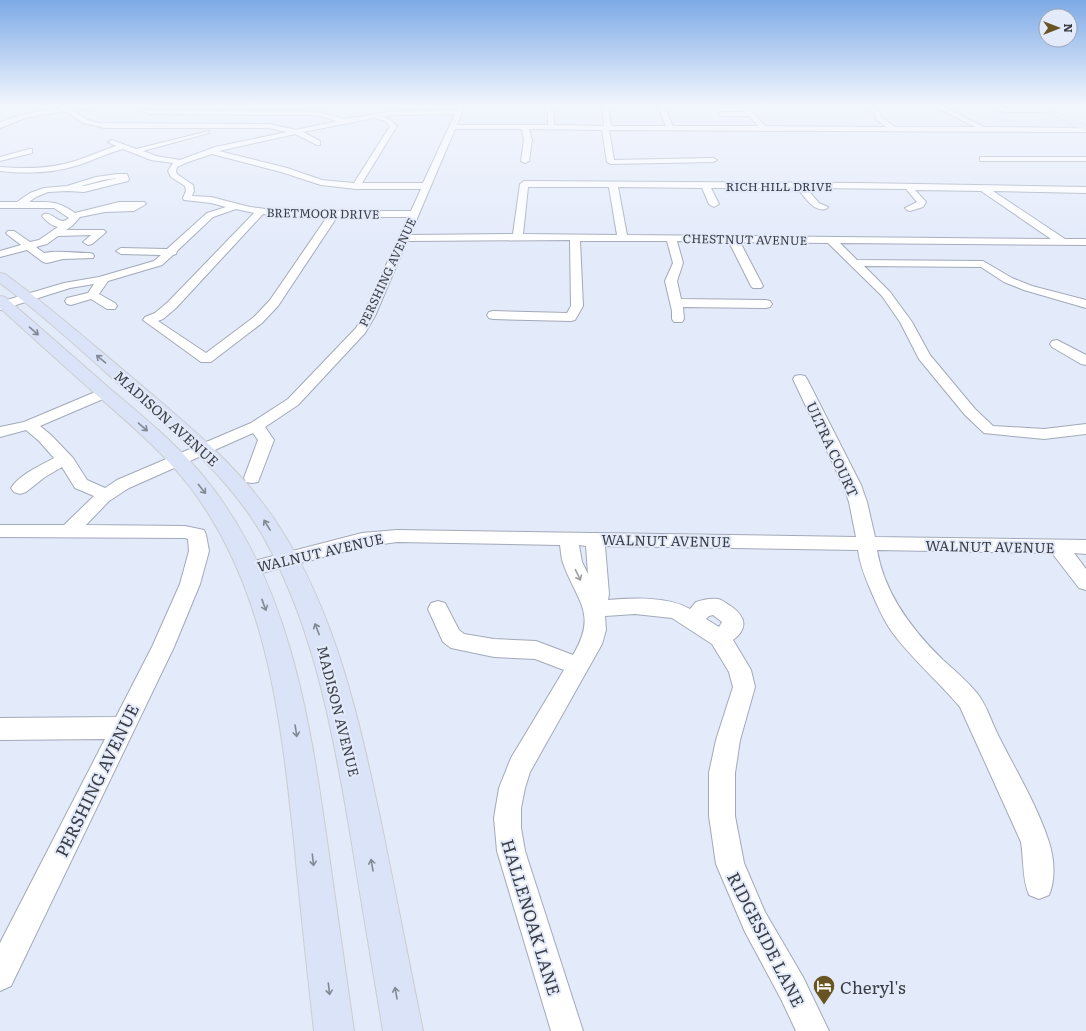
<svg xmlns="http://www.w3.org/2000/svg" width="1086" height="1031" font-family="Literata,serif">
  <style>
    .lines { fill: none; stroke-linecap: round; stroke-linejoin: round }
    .minor-casing { stroke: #a2a9b8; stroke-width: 2 }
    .major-casing { stroke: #cccdce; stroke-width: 2 }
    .minor { fill: #fff; fill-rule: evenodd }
    .major { fill: #dae3f7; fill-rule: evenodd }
    .oneway { stroke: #828894 }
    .oneway2 { stroke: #9c9ea1 }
    .labels { text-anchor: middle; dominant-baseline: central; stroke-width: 4; stroke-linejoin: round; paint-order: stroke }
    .far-street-label { font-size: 12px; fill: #3a3d43; stroke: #e3eafa }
    .street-label { font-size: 14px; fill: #3a3d43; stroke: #e3eafa }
    .near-street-label { font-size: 17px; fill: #3a3d43; stroke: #e3eafa }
    .near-poi-label { font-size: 17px; fill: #3a3d43; stroke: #e3eafa; text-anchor: start }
  </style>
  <rect width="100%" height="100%" fill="#e3eafa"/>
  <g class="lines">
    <g class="minor-casing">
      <path id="minor" d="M58,105H65L67,107L105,105L102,107L72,110L88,120L98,123L269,124L296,130L337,121L320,116L308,115L152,114L140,111L136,105H142L144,109L152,110L308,111L320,112L344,119L396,111L457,110L459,105H465L457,125H548V113L545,108L548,106L550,107L554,113V125L604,126L602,105H608L611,126H666L657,105H663L673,126H758L749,116H722L719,114L722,112H745L735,105C749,105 756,116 765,126L886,127L876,119L874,113L864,105H871L879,111L881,117L895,127H975L932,105H940L982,126L983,127L1086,128V132L609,130L614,160L713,158L717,160L713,162L611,164L607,162L602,130L529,129L532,140L529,161L525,163L521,161L524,140L522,129H455L410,235L513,234L520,184L524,181L860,183L1086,187V193L993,191L1065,239H1086V245L840,243L857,260L983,261L1012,278L1032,286L1086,300V308L1024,290L1004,282L981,267L864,266L890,292L912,322L930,355L975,409L993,426L1044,429L1086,424V434L1044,439L984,433L965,415L919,359L900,322L882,296L828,243L740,242L763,286L761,288H753L751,286L729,242L677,241L683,263L677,281L681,299L766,300L770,301L772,304L770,307L766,308L683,307L684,319L682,322H674L672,319V311L665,281L673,263L667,241H580L583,306L575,320L571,321L493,319L489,318L487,315L489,312L493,311L567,313L571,306L570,240L407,241L375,316L365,333L298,405L265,427L274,440L258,482L252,483L246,482L244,478L258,440L253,433L129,488L109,501L86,525L185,526L204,530L206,535L209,551L200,584L174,647L11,986L0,991V943L105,739L0,740V718L116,717L152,647L180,584L189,551L188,539L185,538L0,537V525H64L94,496L75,488L62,467L45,477L26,492L20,494L14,492L11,488C20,474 40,466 54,458L39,441L26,430L0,437V427L24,422L100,390L105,389L110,390L112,393L110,396L40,426L51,435L73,458L87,480L105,488L117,480L251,423L288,399L356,328L363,316L408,217H337L278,306L262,323L211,362H201L143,320L145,317L155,313L168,302L254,213L236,209L213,217L177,251L176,254L173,255L162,265L108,281L99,294L115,303L117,306L115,309H107L91,299L71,305L67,304L65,301L67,298L88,293L94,284L70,288L0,310V302L64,283L99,277L154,261L161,255L121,254L116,251L121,248L167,249L207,213L226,207L211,203L184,200L183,198L186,191L185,186L171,177L168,171L173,163L151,160L123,149C108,153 94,160 79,165C54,173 27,174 0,171V167C25,169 51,169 75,161C89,157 102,150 116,146L108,142L112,140L136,149L209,131V133L143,151L156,156L180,160L215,147L287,132L269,128H105L83,123L65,111L25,118L0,128V123C19,114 40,110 60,108ZM455,114L423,183H362L397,126L389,119L383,117L396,115ZM374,118L385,121L390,126L354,183L322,180L287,168L219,151L295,134L317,145H320V141L303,132ZM212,154L281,172L321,185L356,189H421L411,211H281L250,207L211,197L192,196L194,191L193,185L177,174L176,171L177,167L188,162ZM528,187H609L617,235L523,234ZM618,187L702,188L709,204L714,207L719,204L711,188H797C805,197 813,212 826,209L828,207L819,203L806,188L906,189L917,202L905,208L907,210L910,211L923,207L926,202L915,190L981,191L1051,239L627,235ZM263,214L281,217H327L270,300L254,317L206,353L158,321L163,319L176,308Z
        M986,105H996L1005,108H1045L1048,110L1045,112H1004Z
        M29,149H32V153L0,161V157Z
        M980,157H1086V161H980Z
        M117,174H127L129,179L128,181L84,192L68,191L48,192L36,197L29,202C49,202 57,200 75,213L119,202H144L146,204L134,211L105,212L80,217L72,226L66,230H104L106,232L104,234L92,244L88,245L83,242L91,235L58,236L47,244L36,247L44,253C59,250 74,253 89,253L93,254L94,256L93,258L63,259L47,263L43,262L27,250L0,257V251L21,245L8,235L6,233L8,231H14L30,242L39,240L58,227C52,226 46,221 42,216L44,214C54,212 59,227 69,218L54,208H0V202H17L30,193L44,188L67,186L96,177ZM117,178L84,186H81L103,180Z
        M1057,340L1086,355V365L1081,364L1052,347L1050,344L1052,341Z
        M800,375L805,376L807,379L861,485L867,502L875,537L1086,540V554L1074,553L1086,569V590L1079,588L1052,553L877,550C884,593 912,630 943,660C954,670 966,680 976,692C986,703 991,721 998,735C1015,769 1037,805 1049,842C1054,858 1056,879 1049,895L1039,899L1029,895C1022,879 1024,860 1021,842L960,707C938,681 912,659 892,632C883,619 877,605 871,591C865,577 860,565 858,550L605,546L609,594L608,600C632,598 668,596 690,609L696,602C702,600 711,598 718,599C723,600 727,604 732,607C746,617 748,629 733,640L751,670L755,687L740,740L735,773V816L744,863L765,912L803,977L829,1031H796L781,999L745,932L716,864L709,816V773L716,740L733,687L729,672L712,644L672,618L635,614L605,616L606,630L602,644L530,772L525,788L521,808V828L525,851L583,1031H551L497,851L494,818L499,788L511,758L564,670L535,659L494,657L451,648L443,642L428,609L431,603L438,601L445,603L459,630L464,634L494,639L536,641L573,655C598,613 577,602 563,563C561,558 561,551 560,545L397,542L362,547L250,576L243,574L240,569L243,564L250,562L362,533L397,530L856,537L849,502L843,485L793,379L795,376ZM579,545L586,546L588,574L582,562ZM713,615L722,622L719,627L706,619L709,616Z"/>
    </g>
    <g class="major-casing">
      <path id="major" d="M1032,105H1043L1086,125V131Z
        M0,273L5,274C50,307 92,344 135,380C188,425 242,468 280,528C338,618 360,724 382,827C396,895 409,963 423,1031H383C372,963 360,895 349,826C332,727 313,625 263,536C228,475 173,431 121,386C82,351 43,315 0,283Z
        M0,296L5,297C39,327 74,357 108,387C141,415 176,443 204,477C288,580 309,713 327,841C336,904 345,968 354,1031H314C307,968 300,904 294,841C281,719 267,588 190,487C164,453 131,425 99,397C65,367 33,338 0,308Z"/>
    </g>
    <use href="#minor" class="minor"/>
    <use href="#major" class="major"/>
  </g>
  <defs><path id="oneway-shaft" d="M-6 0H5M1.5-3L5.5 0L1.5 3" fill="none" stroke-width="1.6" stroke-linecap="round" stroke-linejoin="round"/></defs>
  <g class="oneway">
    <use href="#oneway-shaft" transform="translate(34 331) rotate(41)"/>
    <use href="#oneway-shaft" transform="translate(101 359) rotate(-140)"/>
    <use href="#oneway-shaft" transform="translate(143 427) rotate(41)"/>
    <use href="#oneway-shaft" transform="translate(202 489) rotate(51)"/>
    <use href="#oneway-shaft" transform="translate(267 525) rotate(-122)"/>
    <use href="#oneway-shaft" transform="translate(264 605) rotate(70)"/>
    <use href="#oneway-shaft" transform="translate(317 629) rotate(-111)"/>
    <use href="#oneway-shaft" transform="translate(296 731) rotate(81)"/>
    <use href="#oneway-shaft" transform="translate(313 860) rotate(83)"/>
    <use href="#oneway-shaft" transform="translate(372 865) rotate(-100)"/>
    <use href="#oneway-shaft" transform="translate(329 989) rotate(83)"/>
    <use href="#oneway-shaft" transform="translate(396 993) rotate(-100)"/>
  </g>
  <use class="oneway2" href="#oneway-shaft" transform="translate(578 575) rotate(64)"/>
  <linearGradient id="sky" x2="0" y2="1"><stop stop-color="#7daae6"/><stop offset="0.42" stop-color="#f2f6fd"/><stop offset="1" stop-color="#f2f6fd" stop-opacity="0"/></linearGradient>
  <rect width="1086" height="250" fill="url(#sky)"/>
  <defs>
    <g id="hotel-pin" transform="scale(1.15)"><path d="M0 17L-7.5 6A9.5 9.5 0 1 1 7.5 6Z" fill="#685422" stroke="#e3eafa"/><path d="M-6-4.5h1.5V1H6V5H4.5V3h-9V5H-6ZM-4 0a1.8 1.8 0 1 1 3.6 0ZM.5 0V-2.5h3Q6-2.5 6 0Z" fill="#fff"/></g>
  </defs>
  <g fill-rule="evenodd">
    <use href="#hotel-pin" x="824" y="986"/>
  </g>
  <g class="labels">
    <g class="far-street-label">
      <text x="779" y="186">RICH HILL DRIVE</text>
      <text transform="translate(323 213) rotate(1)">BRETMOOR DRIVE</text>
      <text transform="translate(745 239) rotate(1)">CHESTNUT AVENUE</text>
      <text transform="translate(387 272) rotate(-65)">PERSHING AVENUE</text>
    </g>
    <g class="street-label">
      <text transform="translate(167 418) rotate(42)">MADISON AVENUE</text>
      <text transform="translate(833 449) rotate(65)">ULTRA COURT</text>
      <text transform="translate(666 540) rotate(1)">WALNUT AVENUE</text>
      <text transform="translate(990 546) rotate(1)">WALNUT AVENUE</text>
      <text transform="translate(320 552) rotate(-13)">WALNUT AVENUE</text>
      <text transform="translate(339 711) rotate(76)">MADISON AVENUE</text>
    </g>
    <g class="near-street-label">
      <text transform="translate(96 780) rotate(-64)">PERSHING AVENUE</text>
      <text transform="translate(532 917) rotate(73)">HALLENOAK LANE</text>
      <text transform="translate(767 939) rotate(63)">RIDGESIDE LANE</text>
    </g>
    <g class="near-poi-label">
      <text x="840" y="986">Cheryl's</text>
    </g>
  </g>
  <g transform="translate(1058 28) rotate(90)"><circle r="19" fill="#e3eafa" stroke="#9fa5b1"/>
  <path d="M0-3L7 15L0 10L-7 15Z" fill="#685422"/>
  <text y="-6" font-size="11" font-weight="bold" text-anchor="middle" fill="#3a3d43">N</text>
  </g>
</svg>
